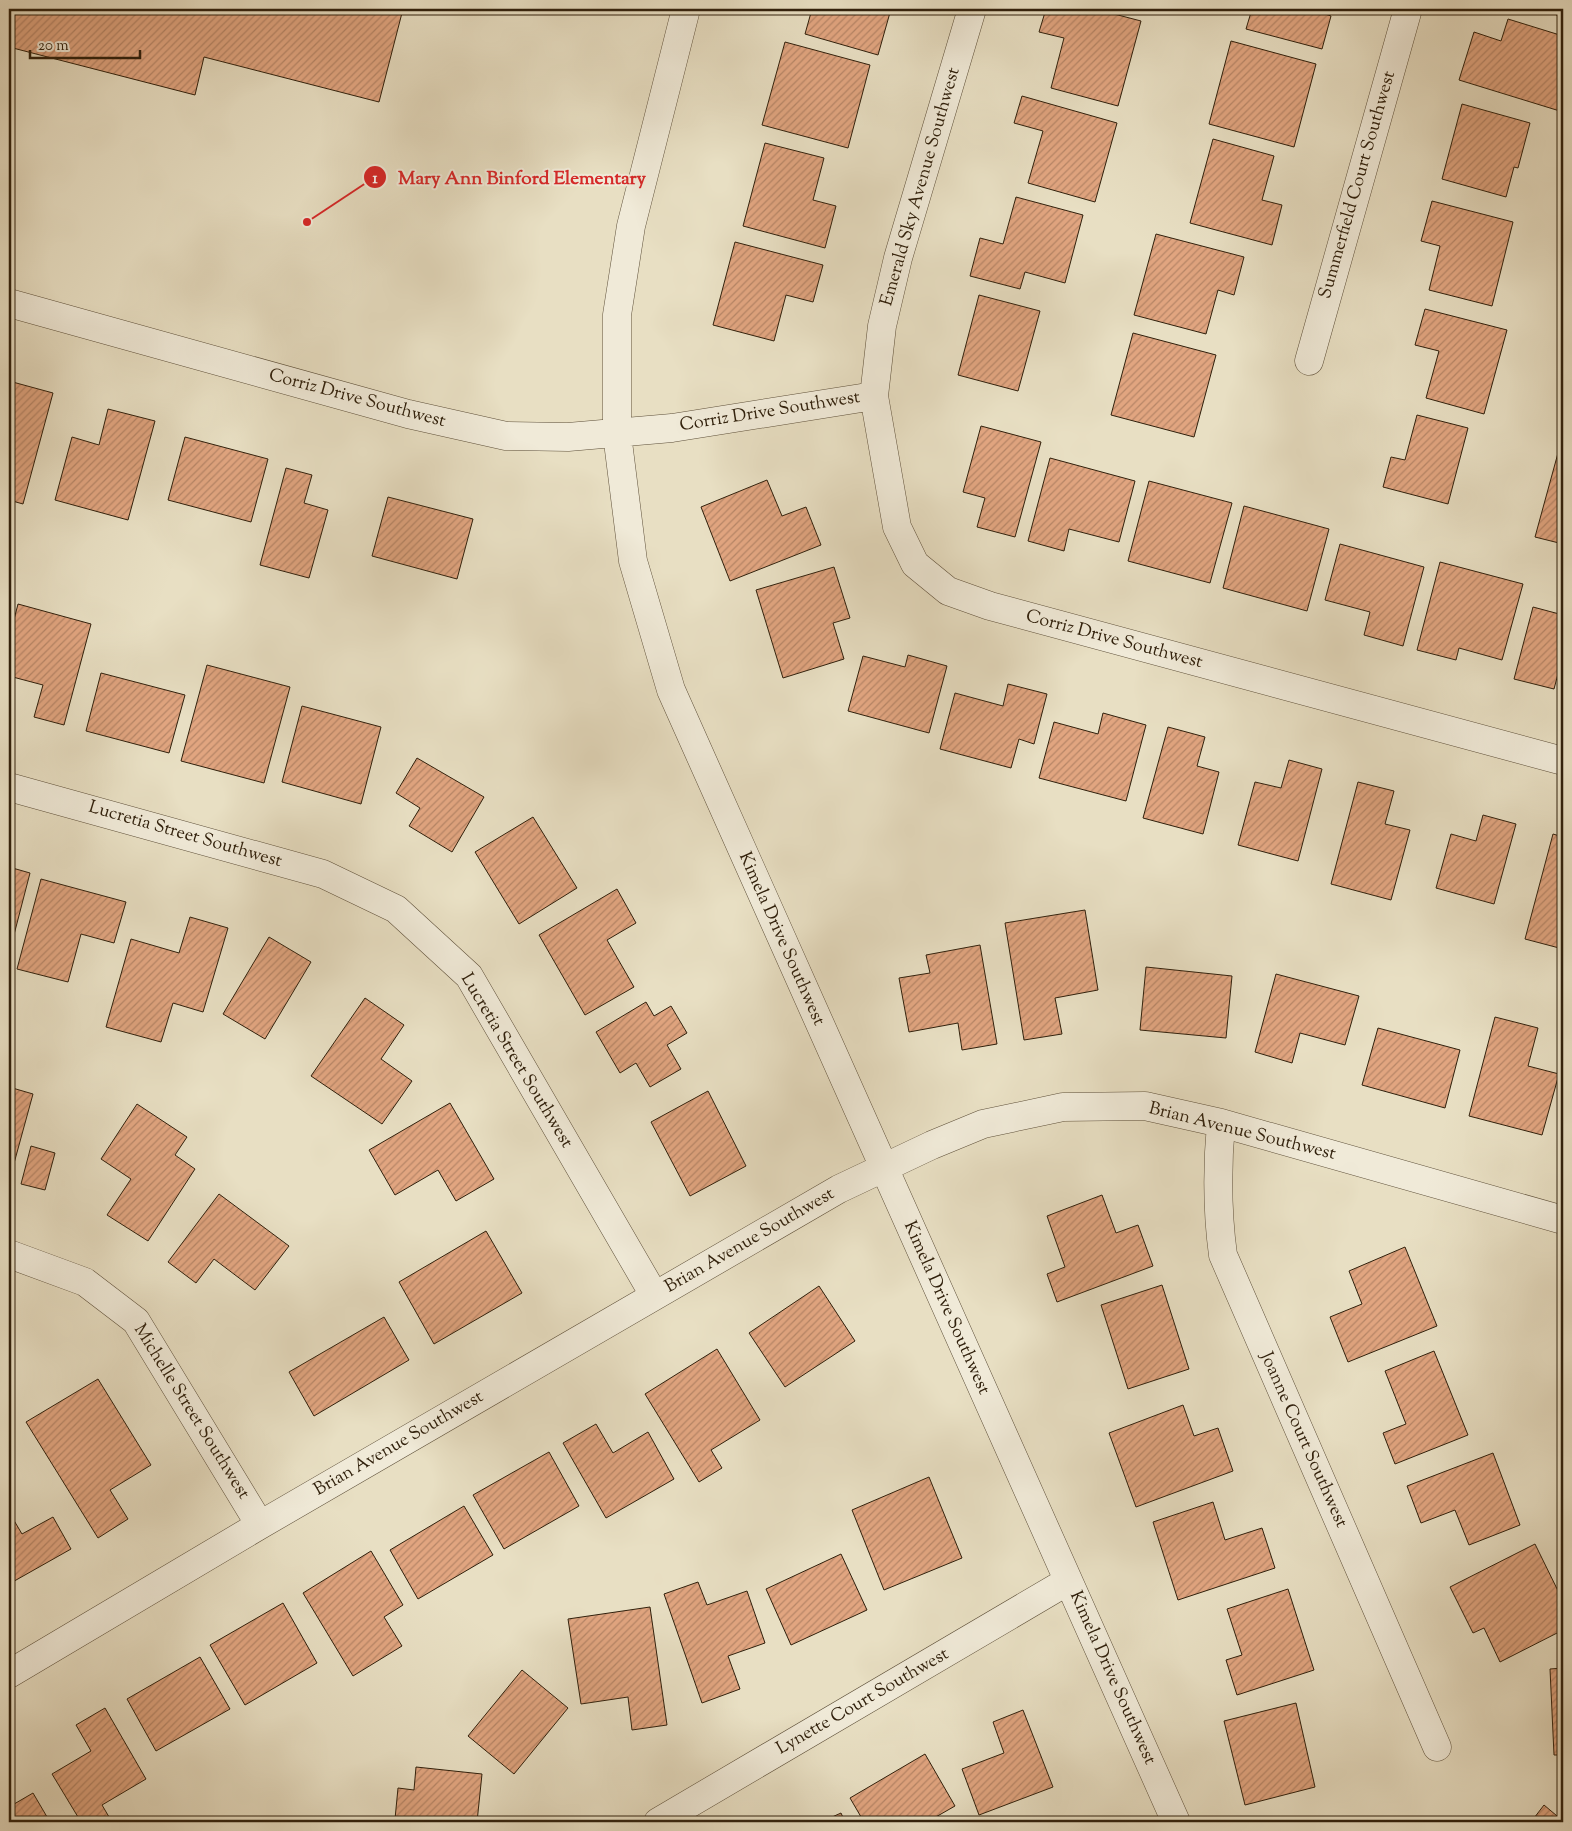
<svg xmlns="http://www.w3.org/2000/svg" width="1572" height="1831" font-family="'Sorts Mill Goudy',serif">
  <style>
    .building { fill: url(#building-hatch); stroke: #30200c }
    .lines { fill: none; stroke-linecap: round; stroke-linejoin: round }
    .street-casing { stroke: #5e503a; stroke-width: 29 }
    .street { stroke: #f0ead8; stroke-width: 28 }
    .labels { text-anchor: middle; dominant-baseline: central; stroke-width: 4; stroke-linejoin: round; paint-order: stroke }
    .street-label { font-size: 18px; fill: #30200c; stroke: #f0ead8 }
    .leader { fill: none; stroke: #d62828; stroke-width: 2 }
    .callout-dot { fill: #d62828; stroke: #f0ead8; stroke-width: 2 }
    .mark-label { font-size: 15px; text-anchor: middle; font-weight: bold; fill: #fff }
    .callout-label { font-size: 19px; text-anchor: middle; font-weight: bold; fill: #d62828; stroke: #f0ead8; stroke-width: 4; stroke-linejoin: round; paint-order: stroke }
  </style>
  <defs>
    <pattern id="building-hatch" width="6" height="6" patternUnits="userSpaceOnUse" patternTransform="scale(1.25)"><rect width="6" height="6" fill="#e1a580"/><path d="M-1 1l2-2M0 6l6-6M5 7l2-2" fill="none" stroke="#b78667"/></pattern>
  </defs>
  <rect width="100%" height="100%" fill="#e8dfc3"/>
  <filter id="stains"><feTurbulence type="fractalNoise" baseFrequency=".004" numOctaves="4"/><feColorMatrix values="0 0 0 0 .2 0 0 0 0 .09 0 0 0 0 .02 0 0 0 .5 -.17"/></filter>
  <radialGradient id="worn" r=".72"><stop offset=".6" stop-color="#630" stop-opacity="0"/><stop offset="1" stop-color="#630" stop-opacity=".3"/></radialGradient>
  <path class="building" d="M9,9H403L379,102L204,57L195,95L9,47Z
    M812,9H891L878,55L805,34Z
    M1046,9H1095L1141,21L1118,106L1051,88L1064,38L1039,32Z
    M1252,9H1310L1331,16L1322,49L1246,29Z
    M1547,9H1563V19Z
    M1508,19L1563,36V112L1459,80L1474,32L1501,41Z
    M1231,41L1316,64L1294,147L1209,124Z
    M785,42L870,65L848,148L762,125Z
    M1022,96L1117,123L1095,202L1028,183L1043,131L1014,123Z
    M1462,104L1530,123L1518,168L1514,167L1506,197L1442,179Z
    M1213,139L1274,156L1262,200L1282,205L1272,245L1190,223Z
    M765,143L824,158L813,200L836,206L825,248L743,226Z
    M1016,197L1083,215L1065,283L1025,272L1020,289L970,276L980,238L1003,244Z
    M1432,201L1513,222L1492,306L1429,290L1440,246L1421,241Z
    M1156,234L1244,257L1234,295L1218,290L1206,334L1134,315Z
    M735,242L823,265L813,302L786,295L774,341L713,325Z
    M979,295L1040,311L1018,391L958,375Z
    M1425,309L1507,330L1484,414L1426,398L1439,351L1415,345Z
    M1133,333L1216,355L1194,437L1111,415Z
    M9,381L53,393L23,504L9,500Z
    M108,409L155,421L128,520L55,500L72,437L99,445Z
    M1417,415L1468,428L1448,504L1383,487L1391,457L1405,460Z
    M981,426L1041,442L1015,537L977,527L985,498L963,492Z
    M185,437L268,459L251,522L168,500Z
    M1558,453L1563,454V544L1535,537Z
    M1050,458L1135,481L1119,542L1069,529L1064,551L1028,541Z
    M286,468L312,475L304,503L328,510L309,578L260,565Z
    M767,480L782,516L806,507L821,545L730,581L701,507Z
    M1149,481L1232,503L1210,583L1128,561Z
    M388,497L473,519L457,579L372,556Z
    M1244,506L1329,529L1307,611L1223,588Z
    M1340,544L1424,567L1403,646L1364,635L1370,612L1325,600Z
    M1440,562L1523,584L1502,660L1459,648L1456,660L1417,650Z
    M834,567L850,618L833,623L844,659L783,678L756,590Z
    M18,604L91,624L64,725L34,717L43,685L9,676V639Z
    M1533,607L1563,615V671L1559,670L1554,689L1514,679Z
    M908,655L947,666L929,733L848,711L863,656L905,667Z
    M207,665L290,687L264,783L181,761Z
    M101,673L185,695L169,753L86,731Z
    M1008,684L1047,694L1034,744L1019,739L1011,768L940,749L955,693L1003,706Z
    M302,706L381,727L361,804L282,782Z
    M1103,713L1146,725L1126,801L1039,778L1054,722L1098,734Z
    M1168,727L1205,737L1197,766L1219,772L1203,834L1143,818Z
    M417,758L484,797L452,852L409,826L420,808L396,793Z
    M1289,760L1322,769L1298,861L1238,845L1255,782L1281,788Z
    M1358,782L1394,791L1385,824L1410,830L1391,900L1331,884Z
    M1483,815L1516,824L1494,904L1436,888L1451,834L1476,841Z
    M533,817L577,888L519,924L475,852Z
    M1553,834L1563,837V949L1525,939Z
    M9,867L30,873L9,954Z
    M41,879L126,902L114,943L81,934L68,982L17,969Z
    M617,889L636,923L607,940L634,987L585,1015L539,935Z
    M1085,910L1098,990L1055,998L1062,1034L1024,1040L1005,923Z
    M190,917L228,928L203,1012L173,1003L161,1042L106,1027L131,939L179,953Z
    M269,937L311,962L265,1039L223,1014Z
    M980,945L997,1044L962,1050L958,1023L909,1032L899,978L930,973L926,955Z
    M1146,967L1232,976L1226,1038L1140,1030Z
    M1276,974L1359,996L1345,1045L1300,1033L1292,1063L1255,1052Z
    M365,998L404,1025L381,1059L412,1081L382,1124L311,1076Z
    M646,1002L654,1016L671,1006L687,1033L667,1045L681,1069L650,1087L636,1063L620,1073L596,1032Z
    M1495,1017L1538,1028L1528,1066L1559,1074L1542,1135L1469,1116Z
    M1378,1028L1460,1050L1445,1108L1362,1085Z
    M9,1087L33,1094L10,1178H9Z
    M708,1091L746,1166L690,1196L651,1122Z
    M450,1103L494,1179L456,1201L438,1170L395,1195L369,1150Z
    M137,1104L187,1137L175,1155L195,1169L148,1241L107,1215L131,1179L101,1159Z
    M31,1146L55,1153L45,1190L21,1184Z
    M219,1194L289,1246L255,1290L214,1259L196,1283L168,1262Z
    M1102,1195L1116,1233L1138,1225L1153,1266L1057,1302L1047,1274L1065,1267L1047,1216Z
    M486,1231L522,1293L434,1344L399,1282Z
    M1405,1247L1437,1326L1348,1362L1330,1317L1362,1304L1349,1271Z
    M1162,1285L1189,1369L1128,1389L1101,1305Z
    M819,1286L855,1341L785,1387L749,1333Z
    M384,1317L409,1360L314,1416L289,1372Z
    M717,1349L760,1420L711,1450L722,1468L699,1482L645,1394Z
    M1434,1351L1468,1435L1395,1464L1383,1433L1406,1424L1385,1371Z
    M98,1379L151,1465L110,1490L128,1519L98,1538L26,1422Z
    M1183,1405L1194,1436L1218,1428L1233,1471L1136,1507L1109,1433Z
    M596,1424L613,1453L648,1432L674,1479L606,1518L563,1443Z
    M549,1452L579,1506L504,1549L473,1495Z
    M1493,1453L1520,1525L1469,1545L1455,1510L1421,1523L1407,1486Z
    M929,1477L962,1558L884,1590L852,1510Z
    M1213,1502L1225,1540L1262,1528L1275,1568L1178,1600L1153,1522Z
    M464,1506L493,1555L418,1599L390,1550Z
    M9,1512L22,1534L53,1517L71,1549L9,1584Z
    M1535,1544L1563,1601V1630L1500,1662L1484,1628L1473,1633L1450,1587Z
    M371,1551L403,1605L384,1617L402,1646L353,1676L303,1593Z
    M841,1554L867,1610L791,1645L766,1589Z
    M698,1582L707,1605L747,1591L765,1643L728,1656L740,1689L702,1703L664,1594Z
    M1288,1589L1314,1670L1237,1695L1226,1660L1242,1655L1227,1609Z
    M283,1603L317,1663L245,1705L210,1645Z
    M650,1607L667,1725L632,1730L628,1697L581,1704L568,1619Z
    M200,1657L230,1709L156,1751L127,1699Z
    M1563,1668V1755H1554L1550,1669Z
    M522,1670L568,1708L514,1774L468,1736Z
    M1296,1703L1315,1787L1245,1805L1224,1721Z
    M105,1708L146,1779L102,1805L112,1822H81L52,1774L91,1751L76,1725Z
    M1023,1710L1053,1787L979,1815L962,1769L1004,1753L993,1722Z
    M925,1754L955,1806L927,1822H864L850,1798Z
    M416,1767L482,1774L477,1822H420L395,1819L398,1788L414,1790Z
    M33,1793L50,1822H9V1807Z
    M1544,1805L1563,1821V1822H1531Z
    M841,1813L845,1822H821Z"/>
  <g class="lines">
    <g class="street-casing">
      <path id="street" d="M686,9L631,226L617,315V434L633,561L671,690L1176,1822
        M972,9L898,258L882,326L874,396L897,527L915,564L948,591L990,606L1563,761
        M9,303L408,414L506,436L568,437L672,428L874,396
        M1309,361L1408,9
        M9,787L323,874L396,909L469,976L654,1295
        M1221,1123C1217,1168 1217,1211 1223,1255L1437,1747
        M9,1254L85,1282L136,1321L260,1525
        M9,1674L260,1525L839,1189L932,1145L983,1124L1063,1107L1145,1106L1221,1123L1563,1220
        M658,1822L1068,1581"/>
    </g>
    <use href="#street" class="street"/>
  </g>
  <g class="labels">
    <g class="street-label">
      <text transform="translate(1358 185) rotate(-74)">Summerfield Court Southwest</text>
      <text transform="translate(921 187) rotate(-74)">Emerald Sky Avenue Southwest</text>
      <text transform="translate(357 399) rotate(15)">Corriz Drive Southwest</text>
      <text transform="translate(770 412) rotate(-9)">Corriz Drive Southwest</text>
      <text transform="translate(1114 640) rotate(15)">Corriz Drive Southwest</text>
      <text transform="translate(185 835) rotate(16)">Lucretia Street Southwest</text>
      <text transform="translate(781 939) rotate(66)">Kimela Drive Southwest</text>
      <text transform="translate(516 1061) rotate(59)">Lucretia Street Southwest</text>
      <text transform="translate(1242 1132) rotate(14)">Brian Avenue Southwest</text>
      <text transform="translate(750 1241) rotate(-30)">Brian Avenue Southwest</text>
      <text transform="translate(946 1308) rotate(66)">Kimela Drive Southwest</text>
      <text transform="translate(191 1412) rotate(58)">Michelle Street Southwest</text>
      <text transform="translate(1303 1440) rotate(66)">Joanne Court Southwest</text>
      <text transform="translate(399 1444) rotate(-30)">Brian Avenue Southwest</text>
      <text transform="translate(1112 1678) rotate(66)">Kimela Drive Southwest</text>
      <text transform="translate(863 1702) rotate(-30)">Lynette Court Southwest</text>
    </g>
  </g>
  <path class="leader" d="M307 222L375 177"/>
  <g class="callout-dot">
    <circle cx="307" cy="222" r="5"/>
    <circle cx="375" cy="177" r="12"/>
  </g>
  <g class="mark-label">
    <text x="375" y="183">1</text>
  </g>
  <g class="callout-label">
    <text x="522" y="184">Mary Ann Binford Elementary</text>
  </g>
  <rect width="1572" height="1831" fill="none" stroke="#e8dfc3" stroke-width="30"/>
  <rect x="10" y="10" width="1552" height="1811" fill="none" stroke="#30200c" stroke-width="2.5"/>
  <rect x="15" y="15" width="1542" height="1801" fill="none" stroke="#30200c"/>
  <path d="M30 50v8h110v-8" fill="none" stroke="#30200c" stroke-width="2.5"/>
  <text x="38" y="50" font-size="15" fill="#30200c" stroke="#f0ead8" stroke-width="4" paint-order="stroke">20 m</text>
  <rect width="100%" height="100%" filter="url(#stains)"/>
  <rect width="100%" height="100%" fill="url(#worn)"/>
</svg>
